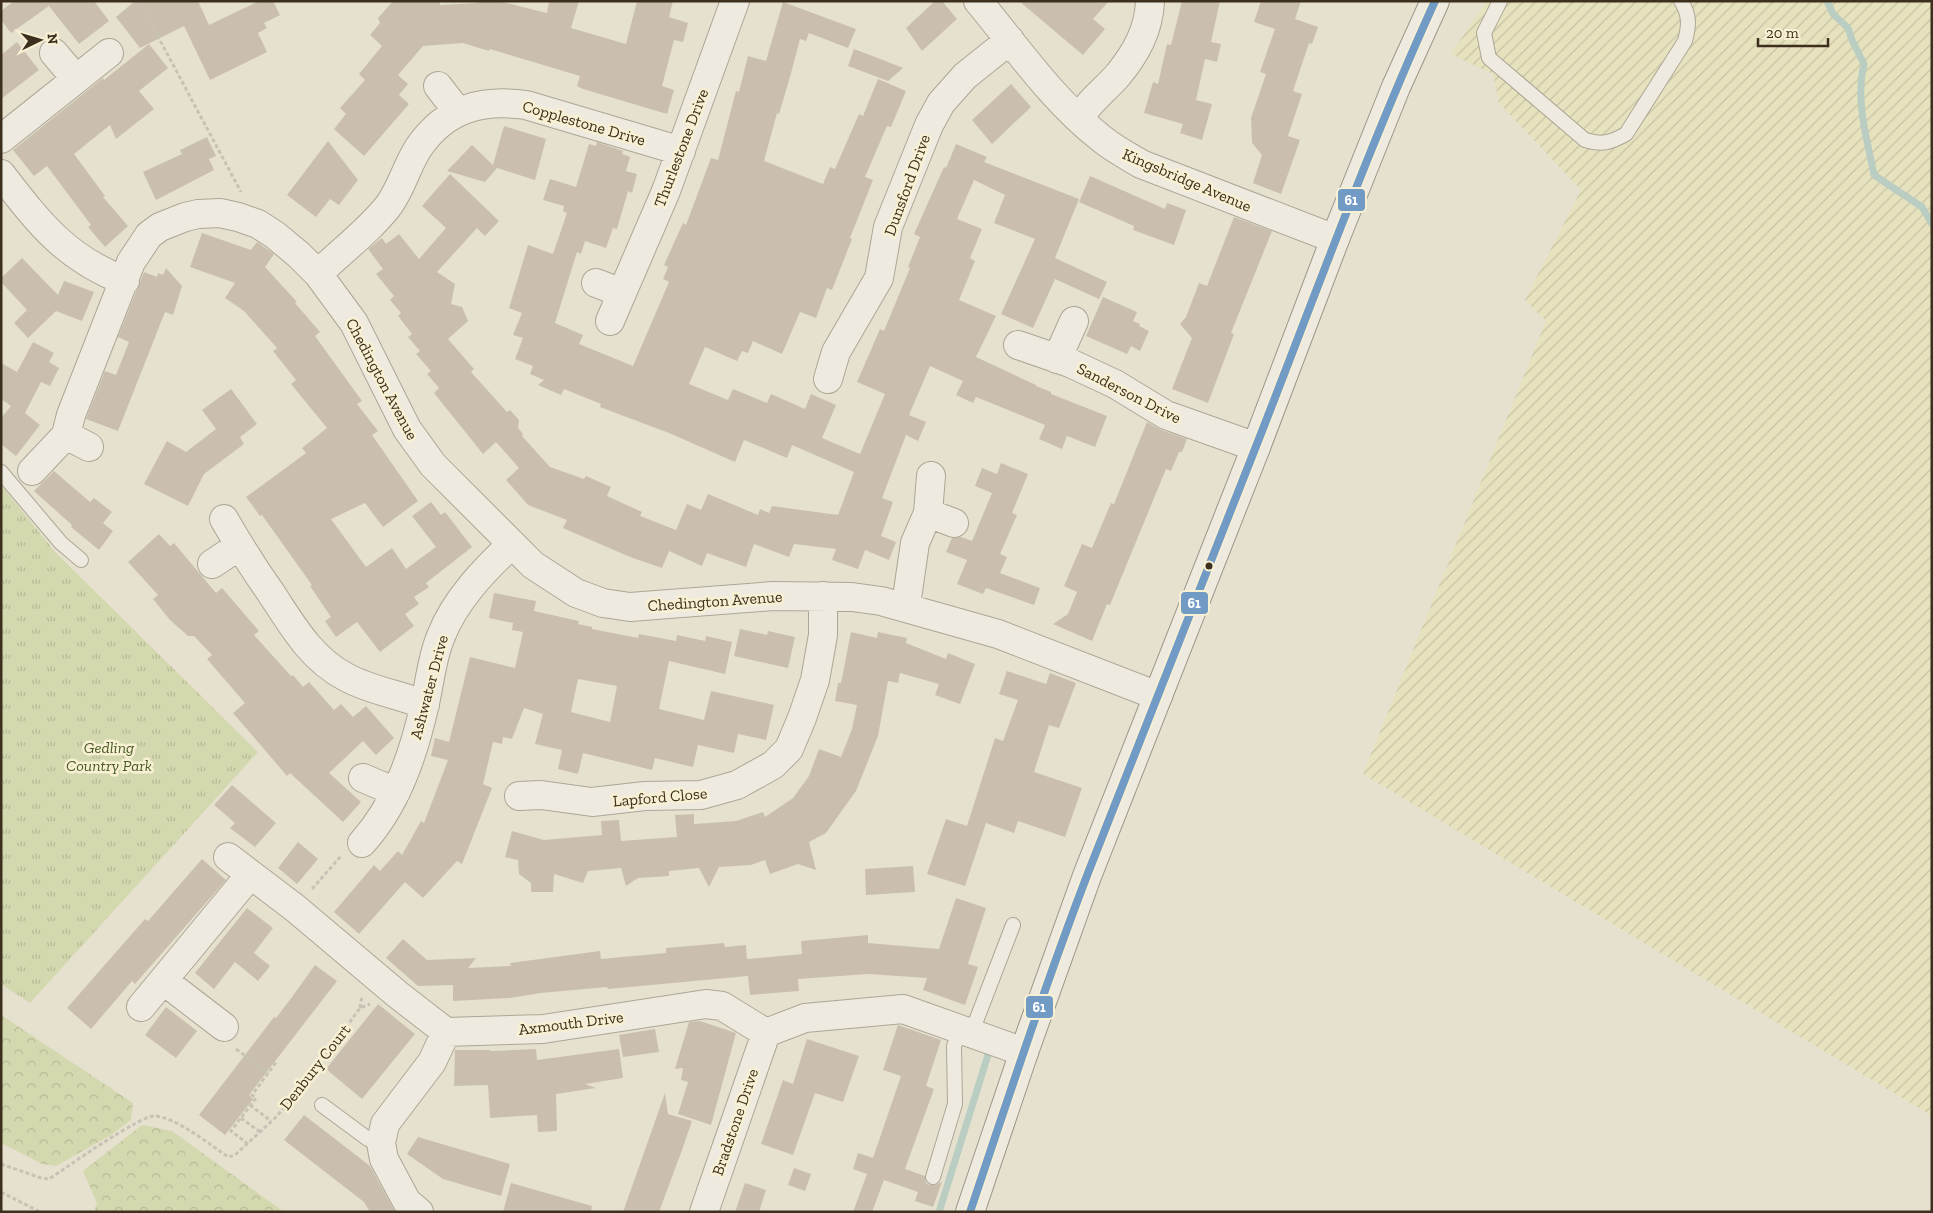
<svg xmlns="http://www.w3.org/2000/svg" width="1933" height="1213" font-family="'Zilla Slab',serif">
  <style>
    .farmland { fill: url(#farmland-furrows) }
    .forest { fill: url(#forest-crowns) }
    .park { fill: url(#park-tufts) }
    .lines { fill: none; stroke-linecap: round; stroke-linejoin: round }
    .stream { stroke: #b9cdc2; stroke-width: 7 }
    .building { fill: #cabfae; fill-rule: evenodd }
    .lane-casing { stroke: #aca696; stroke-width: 16 }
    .street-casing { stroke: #aca696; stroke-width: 30 }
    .secondary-casing { stroke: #9b9586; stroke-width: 30 }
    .path { stroke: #c7c2b6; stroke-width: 3; stroke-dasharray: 4 2.5; stroke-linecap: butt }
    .lane { stroke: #eeeae0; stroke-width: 14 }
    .street { stroke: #eeeae0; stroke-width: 28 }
    .secondary { stroke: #eeeae0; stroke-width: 28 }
    .bus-1-casing { stroke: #f8f0d3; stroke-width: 11 }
    .bus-1 { stroke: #719ac4; stroke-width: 8 }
    .bus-dot { fill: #3c2f1d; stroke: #f8f0d3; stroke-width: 2 }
    .labels { text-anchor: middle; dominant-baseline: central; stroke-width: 5; stroke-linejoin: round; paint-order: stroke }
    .street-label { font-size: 16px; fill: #3c2f1d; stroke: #f8f0d3 }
    .park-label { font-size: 16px; font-style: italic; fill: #475a23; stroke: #f8f0d3 }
    .line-badge { stroke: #f8f0d3; stroke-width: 2 }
    .badge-label { font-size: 14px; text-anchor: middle; font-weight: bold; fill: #fff }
  </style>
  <defs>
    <pattern id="farmland-furrows" width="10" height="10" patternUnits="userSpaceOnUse" patternTransform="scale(1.25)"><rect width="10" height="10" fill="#e7e2be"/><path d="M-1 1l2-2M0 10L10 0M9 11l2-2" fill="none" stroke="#c7c2a3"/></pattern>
    <pattern id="forest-crowns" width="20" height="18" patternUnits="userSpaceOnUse" patternTransform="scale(1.25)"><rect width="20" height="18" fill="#d4d8af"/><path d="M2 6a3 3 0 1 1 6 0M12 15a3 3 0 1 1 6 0" fill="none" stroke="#b7ba96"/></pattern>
    <pattern id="park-tufts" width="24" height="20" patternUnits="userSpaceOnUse" patternTransform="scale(1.25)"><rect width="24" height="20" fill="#d4d8af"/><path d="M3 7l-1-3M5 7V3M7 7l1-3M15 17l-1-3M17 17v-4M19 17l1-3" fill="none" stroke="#b7ba96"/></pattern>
  </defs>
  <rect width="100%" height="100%" fill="#e6e1ce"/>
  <path class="farmland" d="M1487,1H1932V1116L1363,774L1546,321L1525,300L1581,190L1499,103L1493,74L1451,54Z"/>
  <path class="forest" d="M1,1015L133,1103L131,1120L111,1135L56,1166L42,1164L1,1143Z
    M142,1125L172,1131L284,1212H94L97,1203L83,1171Z"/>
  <path class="park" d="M1,485L56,553L258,752L30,1003L1,984Z"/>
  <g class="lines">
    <path class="stream" d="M1827,1L1833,14L1848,28L1852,40L1864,64C1855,101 1867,138 1874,175L1922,207L1932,224
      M939,1212L988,1055"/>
  </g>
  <path class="building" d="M14,1H94L109,21L79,44L49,6L11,33L1,20V11Z
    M135,1H198L209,25L259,1H273L280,15L264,23L267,28L258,33L267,52L210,80L184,26L140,48L116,17Z
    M393,1H440V5L477,3L478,1H499L547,13L549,1H579L571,28L626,44L637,1H673L669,17L688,23L683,42L674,40L662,86L674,90L667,114L583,89L577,86L580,76L490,49L489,51L463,43L423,46L398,75L408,84L399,95L409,104L364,156L334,129L346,114L340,108L365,80L359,74L382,46L370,35L380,23L378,18Z
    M935,1H942L957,19L922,51L906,28Z
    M1019,1H1109L1093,19L1105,29L1083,55Z
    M1182,1H1220L1211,42L1221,44L1217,62L1205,59L1196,100L1212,104L1202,140L1180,133L1183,124L1144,113L1153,82L1158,84L1167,44L1171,45Z
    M1261,1H1301L1295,19L1318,27L1312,44L1309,43L1293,91L1302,94L1288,136L1300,140L1281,194L1253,183L1262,155L1252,143L1251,118L1266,74L1260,72L1275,29L1254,22Z
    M783,2L856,29L848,48L809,33L806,41L800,39L790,77L779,114L777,113L764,161L823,184L830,167L835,169L859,114L863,116L878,79L906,91L891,127L887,126L865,177L873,180L850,238L852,239L832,290L827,288L816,318L800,312L782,354L753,341L748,353L742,351L737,361L705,347L689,384L728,400L733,389L767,403L771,394L805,409L811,394L836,405L822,438L860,454L885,394L857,382L880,329L884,331L910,268L908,267L920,237L914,234L944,167L946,168L956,144L987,157L984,162L1079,199L1055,258L1107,282L1099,299L1055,279L1033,328L1001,314L1035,239L994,223L1005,195L974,180L957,219L982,229L970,258L975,261L959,300L996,316L976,357L1036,385V386L1051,392V394L1107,416L1095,447L1067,436L1062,449L1039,439L1045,425L976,397L973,403L956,395L963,381L930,366L909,415L926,422L918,441L906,435L882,498L893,502L881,536L896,542L889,560L865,550L858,569L832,560L836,549L794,544L789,557L754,544L746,567L707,553L702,566L669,551L662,568L630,557L563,528L567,520L528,505L506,480L519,468L496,442L483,454L434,393L439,388L427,374L431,371L416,354L420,351L408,337L412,334L398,316L401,313L390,300L394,296L376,274L383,269L368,249L382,238L386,244L399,234L419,259L446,228L422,206L450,174L499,221L485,236L477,228L437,272L455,284L451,304L462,307L468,321L448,339L474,369L471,372L507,412L510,410L519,420L518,428L523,434L522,436L550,467L584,479L586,476L611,487L607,496L642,512L640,516L676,530L687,504L701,510L708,494L758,515L760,509L769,513L772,506L838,515L854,472L792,445L787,458L744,440L735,462L669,433L600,407L601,404L564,389L561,395L538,385L544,380L530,374L533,366L515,359L523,338L513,335L522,313L509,308L528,245L553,254L567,213L563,211L564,206L543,200L550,179L576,187L589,144L596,146L597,142L623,151L622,154L630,157L626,171L637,174L632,193L628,191L617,229L613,228L606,248L585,241L581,254L577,252L555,323L583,335L579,344L633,366L669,282L663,279L668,267L664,265L683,223L686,225L711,158L718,160L736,91L739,92L748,56L766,61Z
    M17,42L39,70L1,99V55Z
    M149,44L168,68L139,91L154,109L116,139L110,125L74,154L105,196L103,197L128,226L105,247L88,227L91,225L47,166L34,176L13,150L103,78L104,80Z
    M854,49L883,60L903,68L888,81L848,66Z
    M1011,84L1031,107L992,144L972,120Z
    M504,126L546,139L535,180L497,168L485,182L447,171L472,145L493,165Z
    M207,137L216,156L209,159L214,170L156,200L143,172L182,154L180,150Z
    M328,141L358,180L339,205L330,199L316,217L287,195Z
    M1090,176L1165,209L1167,203L1186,210L1174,245L1133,230L1134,226L1079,202Z
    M1234,217L1272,231L1231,333L1234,334L1208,403L1172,389L1192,338L1180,324L1186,317L1199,283L1207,286Z
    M202,233L251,250L257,242L274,254L265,267L297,302L295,303L320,332L315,336L362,401L357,404L378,431L372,435L418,501L383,527L365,503L331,519L366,567L392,548L406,569L436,547L412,516L431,502L441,515L445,512L472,547L426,583L429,587L414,597L419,604L405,614L414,626L380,652L357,622L336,637L325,621L331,617L310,586L312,585L262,515L260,516L246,497L306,453L302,448L327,428L291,384L296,380L273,351L277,348L244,311L225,298L235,283L190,267Z
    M22,258L58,295L64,281L94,292L82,321L56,311L28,338L14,323L27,310L1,282V278Z
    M166,268L182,286L173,315L165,312L118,431L86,419L105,371L116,375L129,342L118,337L144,272L157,277L158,273L163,275Z
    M1103,297L1137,312L1133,321L1140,324L1139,326L1149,331L1140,351L1131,346L1127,354L1086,336Z
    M33,342L54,353L49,362L59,368L50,386L41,382L25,413L40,425L16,456L1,444V418L11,406L1,399V363L17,372Z
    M231,389L257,424L240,437L244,444L204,474L188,506L144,484L167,441L186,452L216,429L202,410Z
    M1147,422L1161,430L1187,439L1182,452H1179L1171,471L1166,469L1110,605L1107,604L1092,641L1053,624L1068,614L1077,592L1064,586L1082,544L1092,548L1111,503L1114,504Z
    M1001,463L1028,474L1012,513L1017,515L1000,554L1007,557L1000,573L1040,588L1034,605L986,588L983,594L957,584L967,560L946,552L952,538L961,537L972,541L992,493L975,486L982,468L997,474Z
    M54,471L90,502L94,498L112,512L103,523L113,531L99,550L71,527L72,525L34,491Z
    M159,534L170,546L174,543L216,593L222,588L259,631L254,635L291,676L293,675L303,687L309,682L334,710L341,704L353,717L366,706L394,738L376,755L363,741L329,773L361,802L343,822L290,773L287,776L233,713L245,703L207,659L212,655L194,636H188L170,620L153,599L158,595L128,562Z
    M494,593L536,601L534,611L579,621L578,624L592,627V629L638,638L639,634L676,641L677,635L705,641L706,636L732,642L725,674L669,661L659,709L704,720L711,691L774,705L766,740L738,734L734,753L698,745L693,767L655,758L652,770L583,753L578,774L558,769L562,750L535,744L543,714L524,708L512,739L503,737L502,744L493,742L483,784L492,788L462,864L457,861L423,898L405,882L359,934L334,912L374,865L380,871L398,851L402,855L421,821L424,823L448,760L431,756L435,738L449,742L470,657L515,668L523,632L512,630L513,623L489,618ZM578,679L617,686L610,722L571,712Z
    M740,629L767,635L768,631L795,637L788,668L734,656Z
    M851,632L877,638L878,632L907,638L906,643L946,659L948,653L975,664L960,704L935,695L939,684L900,673L898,683L888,681L878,736L856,791L826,833L809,842L816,870L798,864L770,874L765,860L751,865L719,867L709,887L699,868L669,871V876L638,878L626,886L621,868L588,871L583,883L554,874L553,892H531V883L519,874L518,860L505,857L512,831L544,840L602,835L601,821L619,820L621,841L677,837L675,815L694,814V824L736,821L763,812L765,817L793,798L809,776L819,749L841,757L852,729L857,705L835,701L838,683H841Z
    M1007,671L1046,684L1050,673L1076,683L1059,728L1049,725L1034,772L1082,788L1065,837L1018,821L1014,833L986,823L965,886L927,874L946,819L967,826L995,738L1003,741L1018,700L999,694Z
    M232,785L276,823L255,847L230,828L235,823L214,805Z
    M298,842L318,859L297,884L278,868Z
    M202,859L226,880L135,984L132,981L91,1029L67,1008L145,919L148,921Z
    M913,866L915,892L866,895L865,869Z
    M956,898L986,908L968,964L978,967L965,1005L923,990L927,978L868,974L798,979L799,991L750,995L748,976L608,989L607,987L541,993L510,998L453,1001V985L418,986L386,958L403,939L427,960L476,958L468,968L511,966L510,963L600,951L601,959L666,953V948L724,943L725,947L746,945L747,959L802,954L801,941L868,935V943L939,949Z
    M247,908L273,928L254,953L270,966L258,981L235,962L214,989L195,973Z
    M315,965L337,981L249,1095L253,1099L225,1135L199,1115L274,1017L276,1018L292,997Z
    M378,1004L415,1034L362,1099L326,1069Z
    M166,1007L197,1031L176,1058L145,1035Z
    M700,1021L736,1033L711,1125L678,1114L688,1082L681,1080L683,1068L675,1069L689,1022Z
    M898,1025L941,1040L926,1086L934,1089L905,1169L925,1176L926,1183L930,1185H935L942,1182L933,1207L915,1201L918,1192L884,1180L872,1212H853L867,1174L853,1169L858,1153L873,1158L901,1076L883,1070Z
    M655,1029L659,1052L623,1057L619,1035Z
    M807,1039L859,1056L843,1102L815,1093L793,1155L761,1144L783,1080L793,1084Z
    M536,1049L537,1060L619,1049L623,1078L585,1084L596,1088L556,1094L557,1131L538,1132L537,1115L490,1118L488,1085L454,1086L455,1050H490V1051Z
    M665,1093L668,1114L692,1121L682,1150L659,1212H623Z
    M304,1115L370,1166L395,1212H370L364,1202L284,1140Z
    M418,1137L510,1164L501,1196L443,1179L407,1154Z
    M794,1168L811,1174L805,1191L788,1185Z
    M511,1183L592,1206L591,1212H503Z
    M745,1183L766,1190L759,1212H735Z"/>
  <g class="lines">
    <g class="lane-casing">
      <path id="lane" d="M1500,1L1484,33L1489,58L1585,140C1602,145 1610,143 1626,134L1685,41C1689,26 1690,15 1681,1
        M1,472L61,543L81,560
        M971,1034L1013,925
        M322,1105L368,1139L381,1143
        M933,1177L955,1104L954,1046L960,1030"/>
    </g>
    <g class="street-casing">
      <path id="street" d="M978,1C1017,48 1053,101 1102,139C1114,149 1128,156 1141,164L1335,239
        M54,53L76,79
        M438,86L458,112
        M1079,119C1089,101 1105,90 1118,75C1136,53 1149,30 1150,1
        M1,139L109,53
        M1,174C39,223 65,258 125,281
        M318,274C341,251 369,231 389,205C402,187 407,165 419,147C446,108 482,99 526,105L681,151
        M596,283L622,293
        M610,321L666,191L735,1
        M1018,345L1070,363L1115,384L1166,415L1256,447
        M1057,359L1074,321
        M828,379L836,352L879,278L888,227L929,125L941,103L965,76L1010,40
        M66,435L89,447
        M32,471L66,435L71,415L131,262L149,235L160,227L185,217L198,214L220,213L238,217L258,224L275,235L299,255L318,274L354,323L407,429L433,465L533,565L576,593L603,603L630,607L773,596L852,597L881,601L998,634L1158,696
        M928,513L954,523
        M224,519C239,545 254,569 271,593C292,625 311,659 346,677C371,691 399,694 425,705
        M212,564L239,546
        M903,607L907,598L915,543L928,513L931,476
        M363,778L396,792
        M519,796L541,795L592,802L645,796L701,795L737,785L773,765L789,749L802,718L815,680L823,635V596
        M362,843C397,804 414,753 425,703C430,681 432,657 441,636C455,600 484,570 512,544
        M228,857L295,908L397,994L446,1032L543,1029L706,1004L722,1006L766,1033L805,1018L903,1009L1024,1052
        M164,981L224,1027
        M141,1007L250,875
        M419,1212L407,1202L384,1159L381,1143L385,1124L432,1062L446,1032
        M704,1212L766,1033"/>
    </g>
    <g class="secondary-casing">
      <path id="secondary" d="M970,1212L1024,1052L1087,876L1256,447L1335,239L1396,87L1435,1"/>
    </g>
    <path class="path" d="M139,1L241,192
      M312,889L341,856
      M360,1008L362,996
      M236,1049L268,1073
      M250,1105L271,1121
      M241,1118L260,1132
      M248,1144L231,1131L256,1098L252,1095L277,1061
      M1,1164L41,1178L49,1179C66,1168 140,1115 155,1116C175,1117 211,1145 228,1157L235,1155L275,1118L300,1090L360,1008L370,1004
      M1,1192L40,1212"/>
    <use href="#lane" class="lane"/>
    <use href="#street" class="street"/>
    <use href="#secondary" class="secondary"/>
    <g class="bus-1-casing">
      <path id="bus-1" d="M970,1212C1008,1099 1045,985 1088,873C1143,731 1200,590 1255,449C1314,299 1368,148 1435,1"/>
    </g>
    <use href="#bus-1" class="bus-1"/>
  </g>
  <circle class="bus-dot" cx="1209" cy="566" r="4.5"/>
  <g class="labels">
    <g class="street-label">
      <text transform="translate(584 123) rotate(16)">Copplestone Drive</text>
      <text transform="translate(681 148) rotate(-69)">Thurlestone Drive</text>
      <text transform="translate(1187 180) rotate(23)">Kingsbridge Avenue</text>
      <text transform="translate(907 185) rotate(-70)">Dunsford Drive</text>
      <text transform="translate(382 379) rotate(62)">Chedington Avenue</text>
      <text transform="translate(1129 393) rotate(27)">Sanderson Drive</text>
      <text transform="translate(715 601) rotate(-4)">Chedington Avenue</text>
      <text transform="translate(429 687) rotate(-75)">Ashwater Drive</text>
      <text transform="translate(660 797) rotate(-5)">Lapford Close</text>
      <text transform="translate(571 1023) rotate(-7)">Axmouth Drive</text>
      <text transform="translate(315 1067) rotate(-52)">Denbury Court</text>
      <text transform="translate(735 1122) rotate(-71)">Bradstone Drive</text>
    </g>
    <g class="park-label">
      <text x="109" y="747">Gedling<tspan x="109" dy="18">Country Park</tspan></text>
    </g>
  </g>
  <g class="line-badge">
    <rect x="1337" y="188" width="29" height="24" rx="5" fill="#719ac4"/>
    <rect x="1180" y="591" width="29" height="24" rx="5" fill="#719ac4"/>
    <rect x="1025" y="995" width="29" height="24" rx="5" fill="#719ac4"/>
  </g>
  <g class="badge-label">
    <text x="1351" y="205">61</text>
    <text x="1194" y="608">61</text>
    <text x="1039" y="1012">61</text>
  </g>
  <rect width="1933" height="1213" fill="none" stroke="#3c2f1d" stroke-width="5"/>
  <g transform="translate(40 40) rotate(85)" stroke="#f8f0d3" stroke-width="4" paint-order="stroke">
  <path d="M0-4L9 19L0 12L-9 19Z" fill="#3c2f1d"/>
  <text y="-8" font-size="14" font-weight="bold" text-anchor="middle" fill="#3c2f1d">N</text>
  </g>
  <path d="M1758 38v8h70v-8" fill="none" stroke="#3c2f1d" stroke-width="2.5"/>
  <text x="1766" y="38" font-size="15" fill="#3c2f1d" stroke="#f8f0d3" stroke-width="4" paint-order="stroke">20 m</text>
</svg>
